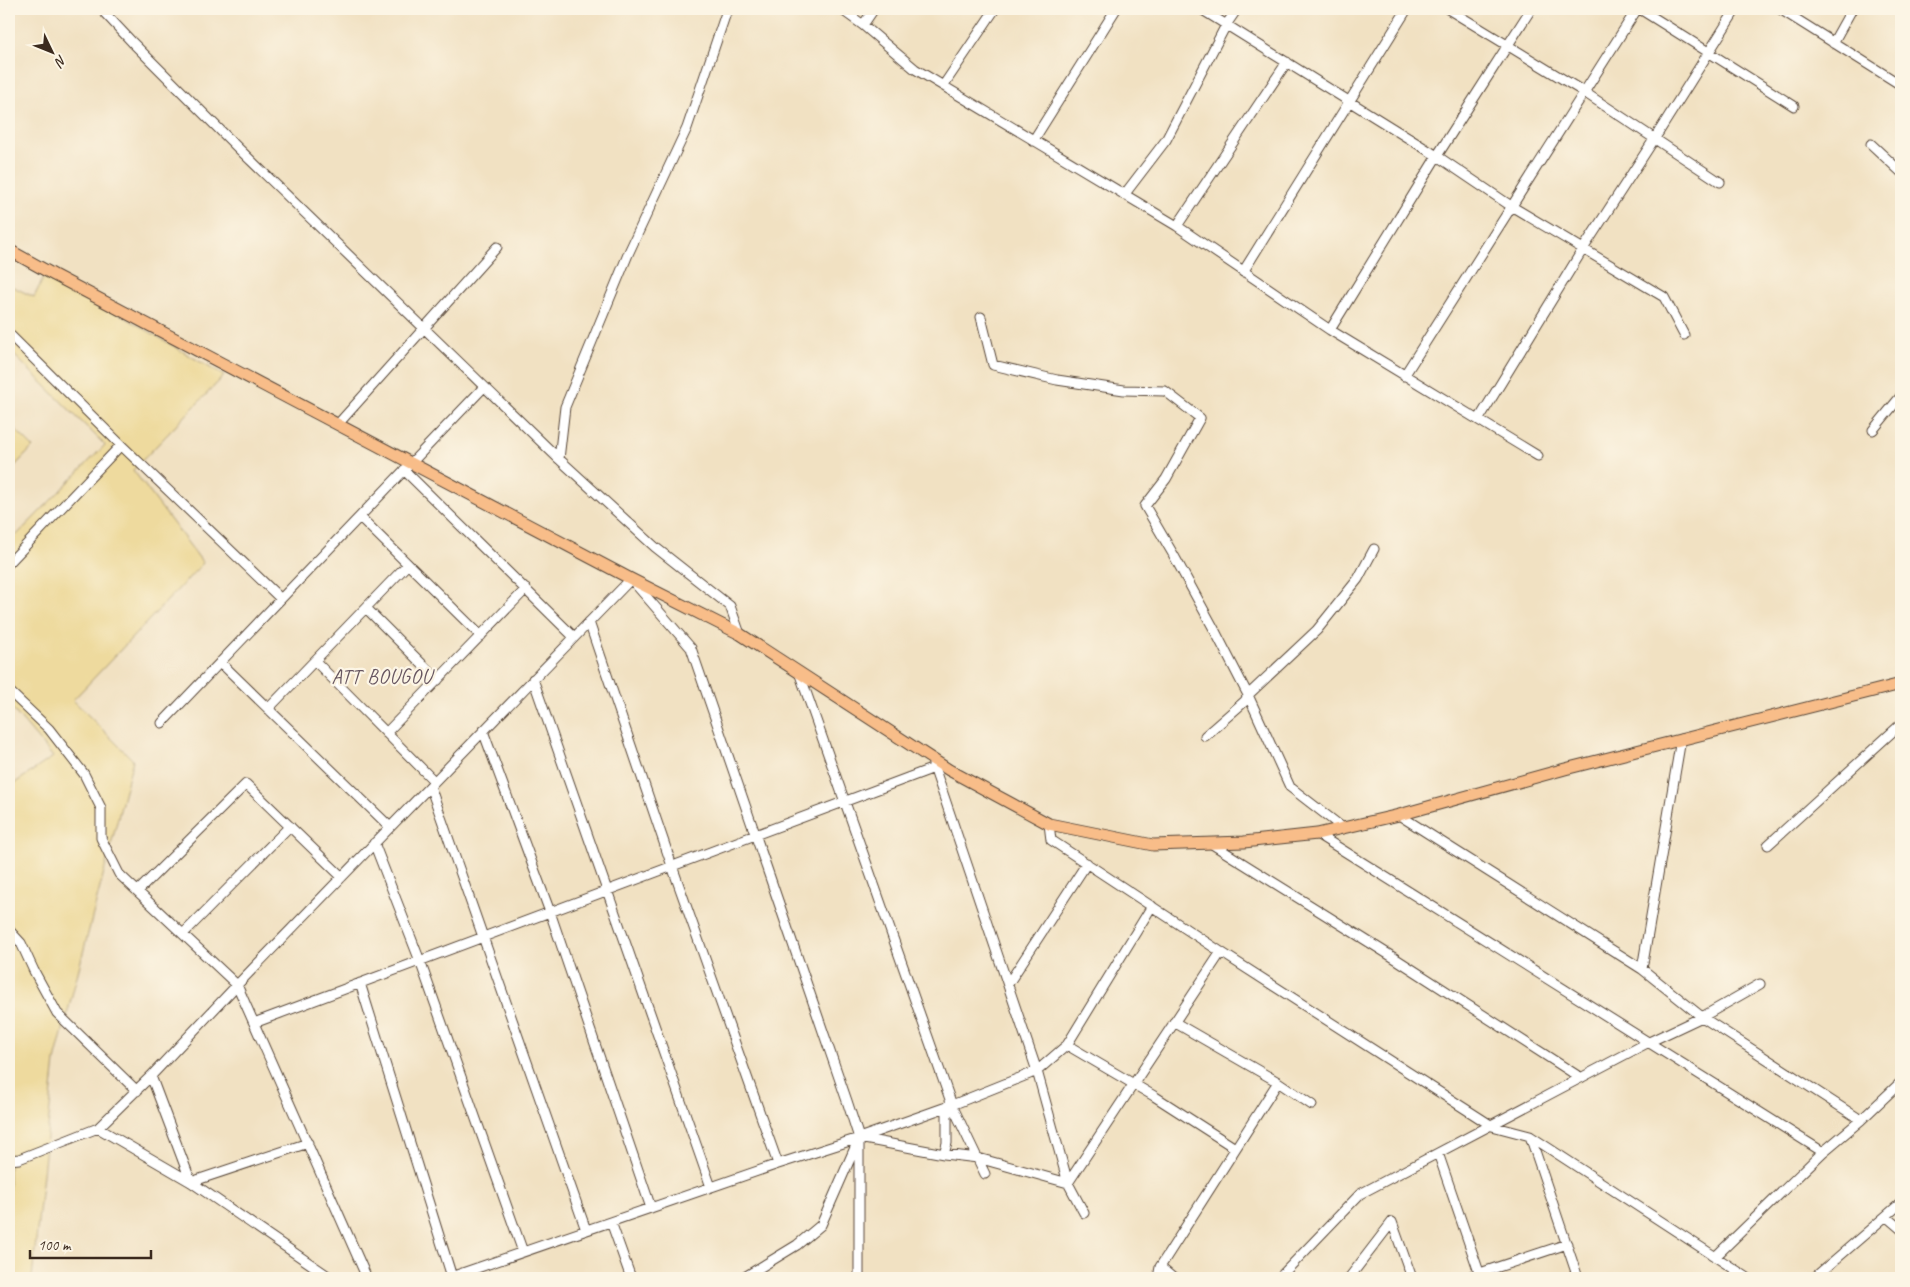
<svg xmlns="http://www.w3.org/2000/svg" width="1910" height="1287" font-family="Caveat,sans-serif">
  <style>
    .sand { fill: #eeda9e; stroke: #94825e }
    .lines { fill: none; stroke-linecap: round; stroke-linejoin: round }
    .minor-casing { stroke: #564537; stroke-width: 11 }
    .major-casing { stroke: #564537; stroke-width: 13 }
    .minor { stroke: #fff; stroke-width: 9 }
    .major { stroke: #f8bd89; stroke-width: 11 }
    .labels { text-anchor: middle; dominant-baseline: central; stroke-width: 4.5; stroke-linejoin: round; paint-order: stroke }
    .quarter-label { font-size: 20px; letter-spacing: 1px; fill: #675660; stroke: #fcf5e5 }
  </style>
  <rect width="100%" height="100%" fill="#fcf5e5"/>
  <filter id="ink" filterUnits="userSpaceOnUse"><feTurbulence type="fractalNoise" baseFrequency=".02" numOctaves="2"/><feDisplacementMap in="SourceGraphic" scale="10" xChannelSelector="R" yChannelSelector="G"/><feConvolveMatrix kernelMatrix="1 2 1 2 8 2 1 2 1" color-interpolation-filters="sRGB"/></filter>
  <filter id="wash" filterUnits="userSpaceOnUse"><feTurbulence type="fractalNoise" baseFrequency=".0096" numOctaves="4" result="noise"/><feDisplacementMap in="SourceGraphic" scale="20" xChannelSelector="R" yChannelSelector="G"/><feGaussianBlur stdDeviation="1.12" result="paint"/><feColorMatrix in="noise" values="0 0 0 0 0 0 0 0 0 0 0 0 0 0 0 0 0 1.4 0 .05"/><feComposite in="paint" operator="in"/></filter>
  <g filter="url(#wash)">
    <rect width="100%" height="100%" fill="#f1e1c2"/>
    <path class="sand" d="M47,271L224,376L133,470L203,563L73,700L133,760L55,1061L32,1278H9V787L53,757L9,705V543L105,445L9,350V285L34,297Z
      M9,423L33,447L9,472Z"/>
  </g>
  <g filter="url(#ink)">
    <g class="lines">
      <g class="minor-casing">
        <path id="minor" d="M101,9L132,42L237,147L559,459L655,547L730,606L740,634
          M841,9L863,25L915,69L1177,226L1330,330L1538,456
          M1201,9L1437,156L1511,206L1664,297L1684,335
          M1448,9L1584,92L1720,182
          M1640,9L1794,106
          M1780,9L1901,85
          M863,25L874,9
          M1833,43L1852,9
          M943,86L995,9
          M1033,141L1116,9
          M1871,144L1901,172
          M1124,195L1166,140L1226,25L1237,9
          M1177,226L1287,62
          M1243,272L1407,9
          M981,317L993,365L1057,380L1124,390L1165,391L1200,418L1166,479L1145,506L1173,554L1214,629L1248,695L1290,787L1343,828
          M1330,330L1437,156L1531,9
          M9,334L121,445L281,599
          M1404,376L1637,9
          M1479,419L1583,249L1655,138L1736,9
          M338,424L497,247
          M1873,430L1901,396
          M559,459L565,407L629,252L687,128L726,13L730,9
          M404,470L574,637
          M360,517L481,636
          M9,563L121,445
          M367,609L438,680
          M589,622L672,866L778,1164
          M315,661L434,781
          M220,662L390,827
          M799,672L952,1105L985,1174
          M533,679L711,1187
          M9,691L49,729L84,774L101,808V838L119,874L237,985L367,1278
          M268,709L408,564
          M162,723L484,387
          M483,731L550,912L651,1208
          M386,733L526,589
          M1205,736L1245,701L1248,695L1317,630L1358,579L1374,549
          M933,764L1037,1071L1068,1183L1084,1213
          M430,786L586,1230
          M1399,815L1642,969L1702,1017L1861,1120
          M1049,824L1051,840L1221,952L1492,1126L1530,1136L1748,1278
          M1317,834L1823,1152
          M374,843L420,961L523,1252
          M1212,844L1396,959L1581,1078
          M1768,845L1901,724
          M138,891L246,784L342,877
          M9,930L21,943L34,971L57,1013L137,1091
          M183,934L290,826
          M1642,969L1681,739
          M360,983L452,1277
          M1008,984L1087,863
          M1174,1022L1278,1082L1312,1105
          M254,1023L934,768
          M1067,1045L1154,1096L1235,1148
          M151,1076L191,1182L308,1143
          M98,1128L191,1182L331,1278
          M1530,1136L1578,1278
          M859,1138L944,1154L978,1158L1068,1183L1221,952
          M1438,1153L1481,1278
          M944,1154L947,1143V1106
          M9,1160L19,1159L98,1128L151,1076L237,985L631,579L691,648L847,1101L859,1138V1278
          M1887,1217L1901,1229
          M611,1222L631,1278
          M1392,1222L1412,1278
          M1715,1257L1823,1152L1861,1120L1901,1082
          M1160,1267L1278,1082
          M448,1278L778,1164L859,1138L952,1105L1037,1071L1067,1045L1152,906
          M743,1278L797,1245L821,1225L857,1143
          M1158,1278L1160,1267L1173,1278
          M1279,1278L1360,1194L1649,1042L1702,1017L1760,984
          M1349,1278L1392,1222
          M1465,1278L1567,1244
          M1814,1278L1901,1203"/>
      </g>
      <g class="major-casing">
        <path id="major" d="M9,250L54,275L631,579L740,634L949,770L1049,824L1153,845L1244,842L1317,834L1399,815L1565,769L1901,684"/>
      </g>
      <use href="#minor" class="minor"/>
      <use href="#major" class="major"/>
    </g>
  </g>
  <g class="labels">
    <g class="quarter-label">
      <text x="382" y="676">ATT BOUGOU</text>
    </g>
  </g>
  <rect width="1910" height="1287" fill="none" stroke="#fcf5e5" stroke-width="30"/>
  <g transform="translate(52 52) rotate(133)" stroke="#fcf5e5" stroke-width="4" paint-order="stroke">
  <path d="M0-4L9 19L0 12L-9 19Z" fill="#3b2a1e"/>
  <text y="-8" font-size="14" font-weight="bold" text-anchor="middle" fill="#3b2a1e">N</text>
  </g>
  <path d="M30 1250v8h121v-8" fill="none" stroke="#3b2a1e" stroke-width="2.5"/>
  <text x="38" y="1250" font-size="15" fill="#3b2a1e" stroke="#fcf5e5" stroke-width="4" paint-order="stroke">100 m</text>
</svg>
